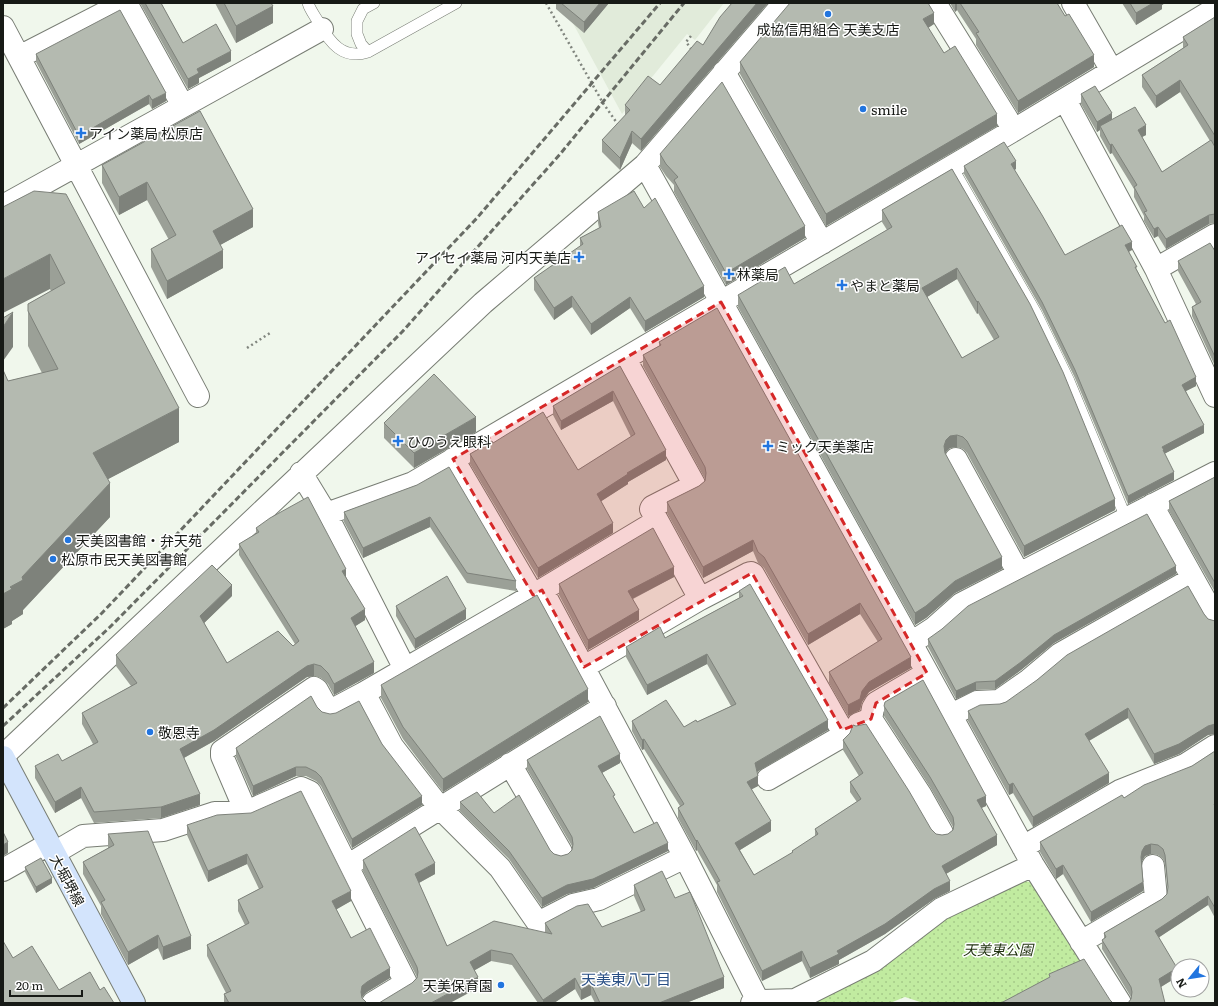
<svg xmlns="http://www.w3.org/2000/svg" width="1218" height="1006" font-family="Literata,'Noto Sans JP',serif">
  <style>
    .built { fill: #e1ebda }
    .grass { fill: url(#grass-dots) }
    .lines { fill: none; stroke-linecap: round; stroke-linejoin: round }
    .service-casing { stroke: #787d74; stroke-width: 12 }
    .minor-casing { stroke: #787d74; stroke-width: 24 }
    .secondary-casing { stroke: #787d74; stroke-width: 24 }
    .path { stroke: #80857e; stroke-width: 2.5; stroke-dasharray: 2 3; stroke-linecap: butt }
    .service { stroke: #fff; stroke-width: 11 }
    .minor { stroke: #fff; stroke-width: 22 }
    .secondary { stroke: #d3e4fc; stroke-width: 22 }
    .rail { stroke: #686c65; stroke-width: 3; stroke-dasharray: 6 3; stroke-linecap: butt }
    .wall { fill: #9ba097; fill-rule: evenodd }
    .shaded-wall { fill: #7e827b }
    .building { fill: #b4bab0; stroke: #7e827b; fill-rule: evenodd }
    .marked { fill: #d62828; fill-opacity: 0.2; stroke: #d62828; stroke-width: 3; stroke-dasharray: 8 5; stroke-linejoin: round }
    .poi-dot { fill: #2275df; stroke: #fff; stroke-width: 1.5 }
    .labels { text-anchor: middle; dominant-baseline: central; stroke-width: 3; stroke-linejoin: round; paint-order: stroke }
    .poi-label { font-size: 14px; fill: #171a16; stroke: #fff; text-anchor: start }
    .street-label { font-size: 14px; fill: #171a16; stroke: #fff }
    .park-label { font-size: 14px; font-style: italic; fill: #1d2f0c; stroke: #fff }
    .neighbourhood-label { font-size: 15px; fill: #284e84; stroke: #fff }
  </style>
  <defs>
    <pattern id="grass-dots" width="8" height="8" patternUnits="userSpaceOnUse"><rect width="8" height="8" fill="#c1eba0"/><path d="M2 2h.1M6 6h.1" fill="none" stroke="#a5c989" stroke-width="1.8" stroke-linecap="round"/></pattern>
  </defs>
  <rect width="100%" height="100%" fill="#f0f7ec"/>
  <path class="built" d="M562,3H724L695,40L687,34L622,114Z"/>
  <path class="grass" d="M1018,879L1033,883L1084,964L1012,1003H923L905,997L890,1003H809L938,918Z"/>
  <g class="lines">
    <g class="service-casing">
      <path id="service" d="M308,3C310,10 315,16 319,23C330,43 343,60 368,52L456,3
        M368,52L361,44L357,34V21L363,9L374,3
        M952,167L1036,313L1069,381L1126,518"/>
    </g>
    <g class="minor-casing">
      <path id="minor" d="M126,3L183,106
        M935,3L1014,130
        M1073,3L1112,71
        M3,27L198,396
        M19,57L124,3
        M724,72L822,243
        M1065,100L1156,269L1215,396
        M645,165L911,643L1033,865L1120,1003
        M3,206L322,29
        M1156,269L1215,235
        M625,359L694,484L693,486L652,507L651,509L700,599
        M453,459L533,595
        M956,459L1019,574
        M301,473L326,514L405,669
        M1152,505L1215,618
        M326,514L413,483L1014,130L1215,9
        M542,590L657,521
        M911,643L934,628L961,604L1215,473
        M584,667L700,599L748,574L751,573L753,574L842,730L839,738L768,779
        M951,715L977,702L999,701L1029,680L1060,654L1192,579
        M871,719L920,794L942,833
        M858,724L871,719L873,708L876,703L927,673
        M3,756L483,303L645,165L784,3
        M510,764L561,852
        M246,812L222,756V751L314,688L317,690L328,710L330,711L364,693
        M1023,847L1120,791L1185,765L1215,746
        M54,853L83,836L163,830L215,813L246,812L301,788L310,792L347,866
        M685,857L599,899L573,905L538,923L500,868L440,808L392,746L364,693L542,590L685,857L758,1001
        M3,870L49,844
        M1081,942L1156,898L1153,866
        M373,1003L406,983L347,866L605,706
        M752,1003L758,1001L795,1000L873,961L941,909L1033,865"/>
    </g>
    <g class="secondary-casing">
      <path id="secondary" d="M3,757L134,1003"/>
    </g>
    <path class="path" d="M546,3L603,103L619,126
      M691,36L686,42L692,50
      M247,348L270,333"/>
    <use href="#service" class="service"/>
    <use href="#minor" class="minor"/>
    <use href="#secondary" class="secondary"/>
    <path class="rail" d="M3,708L102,613L477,218L660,3
      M3,726L110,627L402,332L561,153L684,3"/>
  </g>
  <path class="wall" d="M140,3H161L183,43L231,61L199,78V83L188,89Z
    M215,3H271L273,23L236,43Z
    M556,3H609L584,33L556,9Z
    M732,3H768L641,151L632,143L620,170L602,152V140L625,116V105L660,85L703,45Z
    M950,3H1057L1094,67L1018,113L976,45V39L957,10L955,12Z
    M1122,3H1165L1162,5V9L1136,25Z
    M1215,17V223L1209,224L1166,249L1158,236L1154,238L1144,221V216L1134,197V189L1112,153L1110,154L1100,136V130L1097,132L1081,104V94L1112,120L1146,135L1142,137L1162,172L1210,141L1180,92L1156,108L1142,87V75L1183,48V37Z
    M934,24L928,28L944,53L997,126L826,226L740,74V62Z
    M36,54L166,101L152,109L149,104L79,144L36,62Z
    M200,111L253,227L220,245L223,268L167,299L151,267V249L169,240L147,200L119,215L102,183V165Z
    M660,154L805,238L726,285L674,192V185L666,176L660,167Z
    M964,166L1016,169L1014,170L1065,255L1132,250L1129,252L1137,270L1196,386L1186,391L1204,433L1164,454L1174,480L1128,504L1075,378L1042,310L964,174Z
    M952,169L1115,510L1024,557L967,453L963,449L957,447L950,448L945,453L1002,569L955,593L926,618L915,625L738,307V295L794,284L887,230L882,222V210ZM957,279L977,314L978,313L994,340L962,358L927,297Z
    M34,191L179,442L108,479L110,517L23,610V614L12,621V624L3,629V370L8,381L42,373L28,346V304L51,291L50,289Z
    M644,208L704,297L645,332L630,308L591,335L572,307L554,320L534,290V278L580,247V238L599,228L598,223V212Z
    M1215,251V366L1192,316V307L1196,304L1178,271V261Z
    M659,342L911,668L869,692L862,702L860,710L848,716L829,683V672L878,642L860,614L808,645L764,568L758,563L753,551L703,578L667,513V502L699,486L705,481V479L643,366V355L659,346Z
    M620,366L666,460L628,482V484L601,501L613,533L538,578L470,464V454L493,443L578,470L631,437L613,401L561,430L553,415V406Z
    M384,423L476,432L414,468L384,438Z
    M1215,477V592L1169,511V501Z
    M417,485L516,581V591L467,583L430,527L363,558L344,522V512Z
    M256,528L346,577L365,620L355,626L374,673L334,695L328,684L321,678L314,676L307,677L214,741L184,758L200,805L161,818L94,823L81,798L55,813L35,778V766L62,761L93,744L82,724V713L131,686L116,666V655L232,596L204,623L227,663L293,646L295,644L239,555V544L256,534Z
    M1176,574L1054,643L1021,670L995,689L976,690L956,699L928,647V639Z
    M674,577L633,599L639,620L588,650L559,595V584Z
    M739,591L828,730L757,772L758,786L751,789L771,831L740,850L754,875L792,853V851L815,837V829L857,802L850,792V782L859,776L843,750V740L936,834L942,835L948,834L953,830V827L930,787L884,716V706L986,806L981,808L997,845L946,874L950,891L934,899L885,934L839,960V964L810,978L802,961L762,981L717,892V885L697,850L696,851L678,818V808L680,806L644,749L642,750L632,731V721L684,727L697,722L731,706L707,664L647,695L626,657V647L665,638L739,598Z
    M396,606L466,619L415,649L396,616Z
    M1204,614L1208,619L1215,621V734L1208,735L1179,754L1154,764L1128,718L1089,741L1109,783L1033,827L1013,793L1009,795L968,721V711L1000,704L1006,702Z
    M381,685L588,702L443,792L403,739L381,698Z
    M317,707L322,712L382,744L422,805L352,848L321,786L316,781L306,776H296L253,796L236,757V748Z
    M1215,751V918L1208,905L1159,937L1177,977L1161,987L1131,999V997L1102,949V940L1104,939V933L1162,899L1167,894L1168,890L1165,865L1163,859L1158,855L1151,854L1145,856L1142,861L1141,863L1143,891L1091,922L1063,874L1056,879L1040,852V842L1124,798L1192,766Z
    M527,760L620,763L602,773L615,800L634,833L668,851L593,888L567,894L542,907L509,859L460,811V802L494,813L550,850L554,854L561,856L568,854L572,850V846L527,769Z
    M187,825L351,901L336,909L351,938L390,978L367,992L362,997V998L367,1003H224V994L226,993L207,956V945L245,925L238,911V900L259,889L247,864L208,882L187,835Z
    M108,834L191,949L163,960L158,948L128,965L101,914V906L83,874V862L108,848Z
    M363,860L435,874L419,883L447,946L545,932V923L602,927L641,912L634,896V885L675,898L724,988L686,1003H595L591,995L581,1000L575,989L554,1003H538L512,965L491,961L474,970L478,988L412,983L417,977L363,871Z
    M25,867L52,883L36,893L25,872Z"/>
  <path class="shaded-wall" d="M600,3H609L584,33V22Z
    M757,3H768L641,151V139Z
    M955,3H957V10L955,12Z
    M1153,3H1165L1162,5V9L1136,25V13Z
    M273,6V23L236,43V26Z
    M934,13V24L923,31V19Z
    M231,51V61L199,78V83L188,89V79L197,69Z
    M1094,55V67L1018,113V101Z
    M1180,80V92L1156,108V96Z
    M166,93V101L152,109V100Z
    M149,95V104L79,144V136Z
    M1112,113V123L1100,126V130L1097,132V122Z
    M997,114V126L826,226V214Z
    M1146,125V135L1138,139V130Z
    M632,131V143L620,170V158Z
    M1112,144V153L1110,154V145Z
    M1016,161V169L1011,172V164Z
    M147,182V200L119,215V197Z
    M253,209V227L213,249V231Z
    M1209,215V224L1166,249V239Z
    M805,226V238L726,285V273Z
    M1158,227V236L1154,238V229Z
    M1132,242V250L1125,253V245Z
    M223,250V268L167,299V281Z
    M50,254V289L3,313V279Z
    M957,268V279L922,300V288Z
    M704,286V297L645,332V321Z
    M572,296V307L554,320V308Z
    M630,297V308L591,335V324Z
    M978,301V313L977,314V302Z
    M13,312V347L3,361V327Z
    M1196,377V386L1182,393V385Z
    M613,391V401L561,430V421Z
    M179,408V442L93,487V453Z
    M476,417V432L414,468V453Z
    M1204,425V433L1164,454V458L1162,447Z
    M957,435V447L950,448L946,452L944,458V446L946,440L950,436Z
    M666,450V460L628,482V484L597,504V494L627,473Z
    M1174,472V480L1128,504V496Z
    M110,483V517L23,610V614L12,621V624L3,629V594L22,577Z
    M1115,499V510L1024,557V546Z
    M430,517V527L363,558V548Z
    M613,523V533L538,578V568Z
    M753,540V551L703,578V567Z
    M1002,557V569L955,593L926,618L915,625V613L955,581Z
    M1176,566V574L1054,643L1021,670L995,689V681L1054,635Z
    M674,567V577L628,601V591Z
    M346,569V581L342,571Z
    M232,585V596L200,627V616Z
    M860,603V614L808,645V634Z
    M365,609V620L351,629V618Z
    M466,609V619L415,649V639Z
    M639,610V620L588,650V640Z
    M707,654V664L647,695V685Z
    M911,657V668L869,692L862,702L860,710L848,716V705L862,691L869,682Z
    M374,662V673L334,695V684Z
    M314,664V676L307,677L214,741L180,760V749L307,666Z
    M976,682V690L956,699V691Z
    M588,689V702L443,792V779Z
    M1128,708V718L1085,743V734Z
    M828,720V730L755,773V763Z
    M1214,724V734L1208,735L1179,754L1154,764V754L1208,726Z
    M644,739V749L642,750V740Z
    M620,754V763L598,775V766Z
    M296,767V776L253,796V786Z
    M1109,773V783L1033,827V817Z
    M758,776V786L747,792V782Z
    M1013,783V793L1009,795V785Z
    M81,787V798L55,813V802Z
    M200,794V805L161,818V807Z
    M422,796V805L352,848V839Z
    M986,796V806L977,810V800Z
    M771,821V831L735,853V843Z
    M997,835V845L942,876V866Z
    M697,840V850L696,851V841Z
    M8,842V853L3,856V845Z
    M668,843V851L593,888L567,894L542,907V898L567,885Z
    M1151,844V854L1145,856L1142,861L1141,867V857L1142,851L1145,846Z
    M247,854V864L208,882V871Z
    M435,863V874L415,885V874Z
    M1063,865V874L1056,879V869Z
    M52,878V883L36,893V887Z
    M950,881V891L934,899L885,934L839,960V964L810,978V968L934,889Z
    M1143,882V891L1091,922V912Z
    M351,891V901L332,912V901Z
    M1208,896V905L1155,940V931Z
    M158,935V948L128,965V952Z
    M191,936V949L163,960V947Z
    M491,950V961L470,973V962Z
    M802,951V961L762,981V971Z
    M390,968V978L367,992L362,997L361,1003V992L362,986L367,982Z
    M1177,968V977L1159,988V979Z
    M478,977V988L450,1003H431Z
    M724,977V988L686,1003H659Z
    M575,978V989L554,1003H543V1000Z
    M591,984V995L581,1000V990Z"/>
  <path class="building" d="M145,3H161L183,43L216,24L231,51L197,69L199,73L188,79Z
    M224,3H271L273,6L236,26Z
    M561,3H600L584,22Z
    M732,3H757L641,139L632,131L620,158L602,140L630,110L625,105L648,76L660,85L697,41L703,45L720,17Z
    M790,3H928L934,13L923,19L944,53L955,46L997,114L826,214L740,62Z
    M960,3H1057L1065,16L1069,14L1094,55L1018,101L976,33L979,32Z
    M1130,3H1153L1136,13Z
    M120,10L166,93L152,100L149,95L79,136L36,54Z
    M1215,17V136L1180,80L1156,96L1142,75L1188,45L1183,37Z
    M722,82L805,226L726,273L674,180L678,177L666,164L660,154Z
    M1095,86L1112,113L1097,122L1081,94Z
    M1135,107L1146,125L1138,130L1162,172L1211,140L1215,147V214L1209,215L1166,239L1158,227L1154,229L1144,212L1147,211L1134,187L1137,185L1112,144L1110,145L1100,126Z
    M200,111L253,209L213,231L223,250L167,281L151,249L176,235L147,182L119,197L102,165Z
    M1004,142L1016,161L1011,164L1042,215L1065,255L1122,225L1132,242L1125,245L1137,267H1135L1165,323L1170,320L1196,377L1182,385L1204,425L1162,447L1164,450H1163L1174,472L1128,496L1075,370L1042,302L964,166Z
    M952,169L1030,304L1063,372L1115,499L1024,546L967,441L963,437L957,435L950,436L946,440L944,446L945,453L1002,557L955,581L926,606L915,613L738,295L785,267L794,284L892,227L882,210ZM957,268L977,302L978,301L999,337L962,358L922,288Z
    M34,191L66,194L179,408L93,453L110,483L22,577L23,580L10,587L12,589L3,594V370L8,381L58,369L28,311V304L65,283L50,254L3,279V207Z
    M634,191L644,208L655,198L704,286L645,321L630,297L591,324L572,296L554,308L534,278L583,244L580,238L601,227L598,212Z
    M1210,243L1215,251V357L1192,307L1201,302L1178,261Z
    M717,308L911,657L869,682L862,691L860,699L848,705L829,672L882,639L860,603L808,634L764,557L758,552L753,540L703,567L667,502L699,486L705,481L706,473L705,467L643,355L661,345L659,342Z
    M13,312L3,327V318Z
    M620,366L666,450L627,473L628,474L597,494L613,523L538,568L470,454L492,441L493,443L543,412L578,470L635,434L613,391L561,421L553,406Z
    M434,374L476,417L414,453L384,423Z
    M449,467L516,581L467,573L430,517L363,548L344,512L417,485Z
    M1215,477V583L1169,501Z
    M308,497L346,569L342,571L365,609L351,618L374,662L334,684L328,673L321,666L314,664L307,666L214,730L180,749L200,794L161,807L94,812L81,787L55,802L35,766L58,754L62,761L98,742L82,713L137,683L116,655L212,565L232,585L200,616L227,663L278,631L293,646L299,641L239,544L259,532L256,528L270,518Z
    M1147,514L1176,566L1054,635L1021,662L995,681L976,682L956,691L928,639L942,629L968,606Z
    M653,528L674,567L628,591L639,610L588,640L559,584Z
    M447,576L466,609L415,639L396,606Z
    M750,584L828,720L755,763L758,776L747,782L771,821L735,843L754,875L793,852L792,851L818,834L815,829L861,799L850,782L863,773L843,740L850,733L853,725L856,726L866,724L909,791L931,829L936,834L942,835L948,834L953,830L954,824L953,817L930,777L884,706L885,702L923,680L986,796L977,800L997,835L942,866L950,881L934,889L885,924L837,951L839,954L810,968L802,951L762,971L717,882L720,881L697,840L696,841L678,808L684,804L644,739L642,740L632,721L666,700L684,727L696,720L697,722L736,704L707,654L647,685L626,647L660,627L665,638L743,596L739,591Z
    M1188,586L1204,614L1208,619L1215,621V724L1208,726L1179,744L1154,754L1128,708L1085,734L1109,773L1033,817L1013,783L1009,785L968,711L980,705L1000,704L1006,702L1037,680L1067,655Z
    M537,595L588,689L443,779L403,727L381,685Z
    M311,696L317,707L322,712L330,714L336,713L359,701L382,744L422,796L352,839L321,777L316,772L306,767H296L253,786L236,748Z
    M600,716L620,754L598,766L615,795L613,796L634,833L657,822L668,843L593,879L567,885L542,898L509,851L460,802L477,792L494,813L519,795L550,850L554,854L561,856L568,854L572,850L573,844L572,837L527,760Z
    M1215,751V803L1214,804L1215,806V908L1208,896L1155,931L1177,968L1159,979L1165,1003H1128L1131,999L1132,992L1131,987L1102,940L1106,937L1104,933L1162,899L1167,894L1168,887L1165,855L1163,849L1158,845L1151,844L1145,846L1142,851L1141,857L1143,882L1091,912L1063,865L1056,869L1040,842L1122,795L1124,798L1144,785L1192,766Z
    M301,791L351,891L332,901L351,938L370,928L390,968L367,982L362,986L361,992L362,998L367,1003H229L224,994L231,991L207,945L249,923L238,900L263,887L247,854L208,871L187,825L217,815L251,813Z
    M415,827L435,863L415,874L447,946L494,921L552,934L545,923L577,906L588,904L602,927L645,910L634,885L662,871L675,898L690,892L724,977L659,1003H600L591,984L581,990L575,978L543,1000L512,954L491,950L470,962L478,977L431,1003H379L412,983L417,978L418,972L417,967L363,860Z
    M148,831L191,936L163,947L158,935L128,952L101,902L105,900L83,862L114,845L108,834Z
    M3,832L8,842L3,845Z
    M41,858L52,878L36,887L25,867Z
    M3,941L13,958L32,946L59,990L90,972L100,990L104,987L114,1003H3Z
    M1084,959L1110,1000L1113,1003H1001L1050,977L1049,974Z"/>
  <path class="marked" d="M721,302L927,673L876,703L871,719L842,730L752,573L584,667L542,590L533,595L453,459Z"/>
  <g class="poi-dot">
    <circle cx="828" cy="14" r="4"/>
    <circle cx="863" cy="109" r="4"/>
    <path d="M79 127h4v4h4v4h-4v4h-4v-4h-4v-4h4z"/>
    <path d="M577 251h4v4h4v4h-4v4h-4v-4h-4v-4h4z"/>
    <path d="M727 268h4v4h4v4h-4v4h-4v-4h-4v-4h4z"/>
    <path d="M840 279h4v4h4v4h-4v4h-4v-4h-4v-4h4z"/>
    <path d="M396 435h4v4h4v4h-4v4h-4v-4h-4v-4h4z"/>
    <path d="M766 440h4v4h4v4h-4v4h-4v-4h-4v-4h4z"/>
    <circle cx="68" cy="540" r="4"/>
    <circle cx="53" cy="559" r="4"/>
    <circle cx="150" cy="732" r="4"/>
    <circle cx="501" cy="985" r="4"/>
  </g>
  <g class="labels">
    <g class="poi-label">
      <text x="828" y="29" text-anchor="middle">成協信用組合 天美支店</text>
      <text x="871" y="109">smile</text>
      <text x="89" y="133">アイン薬局 松原店</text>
      <text x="571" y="257" text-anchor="end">アイセイ薬局 河内天美店</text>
      <text x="737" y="274">林薬局</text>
      <text x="850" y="285">やまと薬局</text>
      <text x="407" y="441">ひのうえ眼科</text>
      <text x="776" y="446">ミック天美薬店</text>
      <text x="76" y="540">天美図書館・弁天苑</text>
      <text x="61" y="559">松原市民天美図書館</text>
      <text x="158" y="732">敬恩寺</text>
      <text x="493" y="985" text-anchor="end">天美保育園</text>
    </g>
    <g class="street-label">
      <text transform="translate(68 880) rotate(62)">大堀堺線</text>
    </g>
    <g class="park-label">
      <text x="998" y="949">天美東公園</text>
    </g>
    <g class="neighbourhood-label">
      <text x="626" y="978">天美東八丁目</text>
    </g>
  </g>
  <rect width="1218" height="1006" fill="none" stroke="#171a16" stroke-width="8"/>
  <g transform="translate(1190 978) rotate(240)"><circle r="19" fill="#ffffff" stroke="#a2a3a2"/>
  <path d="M0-3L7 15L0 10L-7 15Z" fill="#2275df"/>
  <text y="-6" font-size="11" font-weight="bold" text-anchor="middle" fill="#171a16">N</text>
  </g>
  <path d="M10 990v6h72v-6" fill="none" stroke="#171a16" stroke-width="2"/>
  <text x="16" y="990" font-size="12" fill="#171a16" stroke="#ffffff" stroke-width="3" paint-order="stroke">20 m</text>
</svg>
